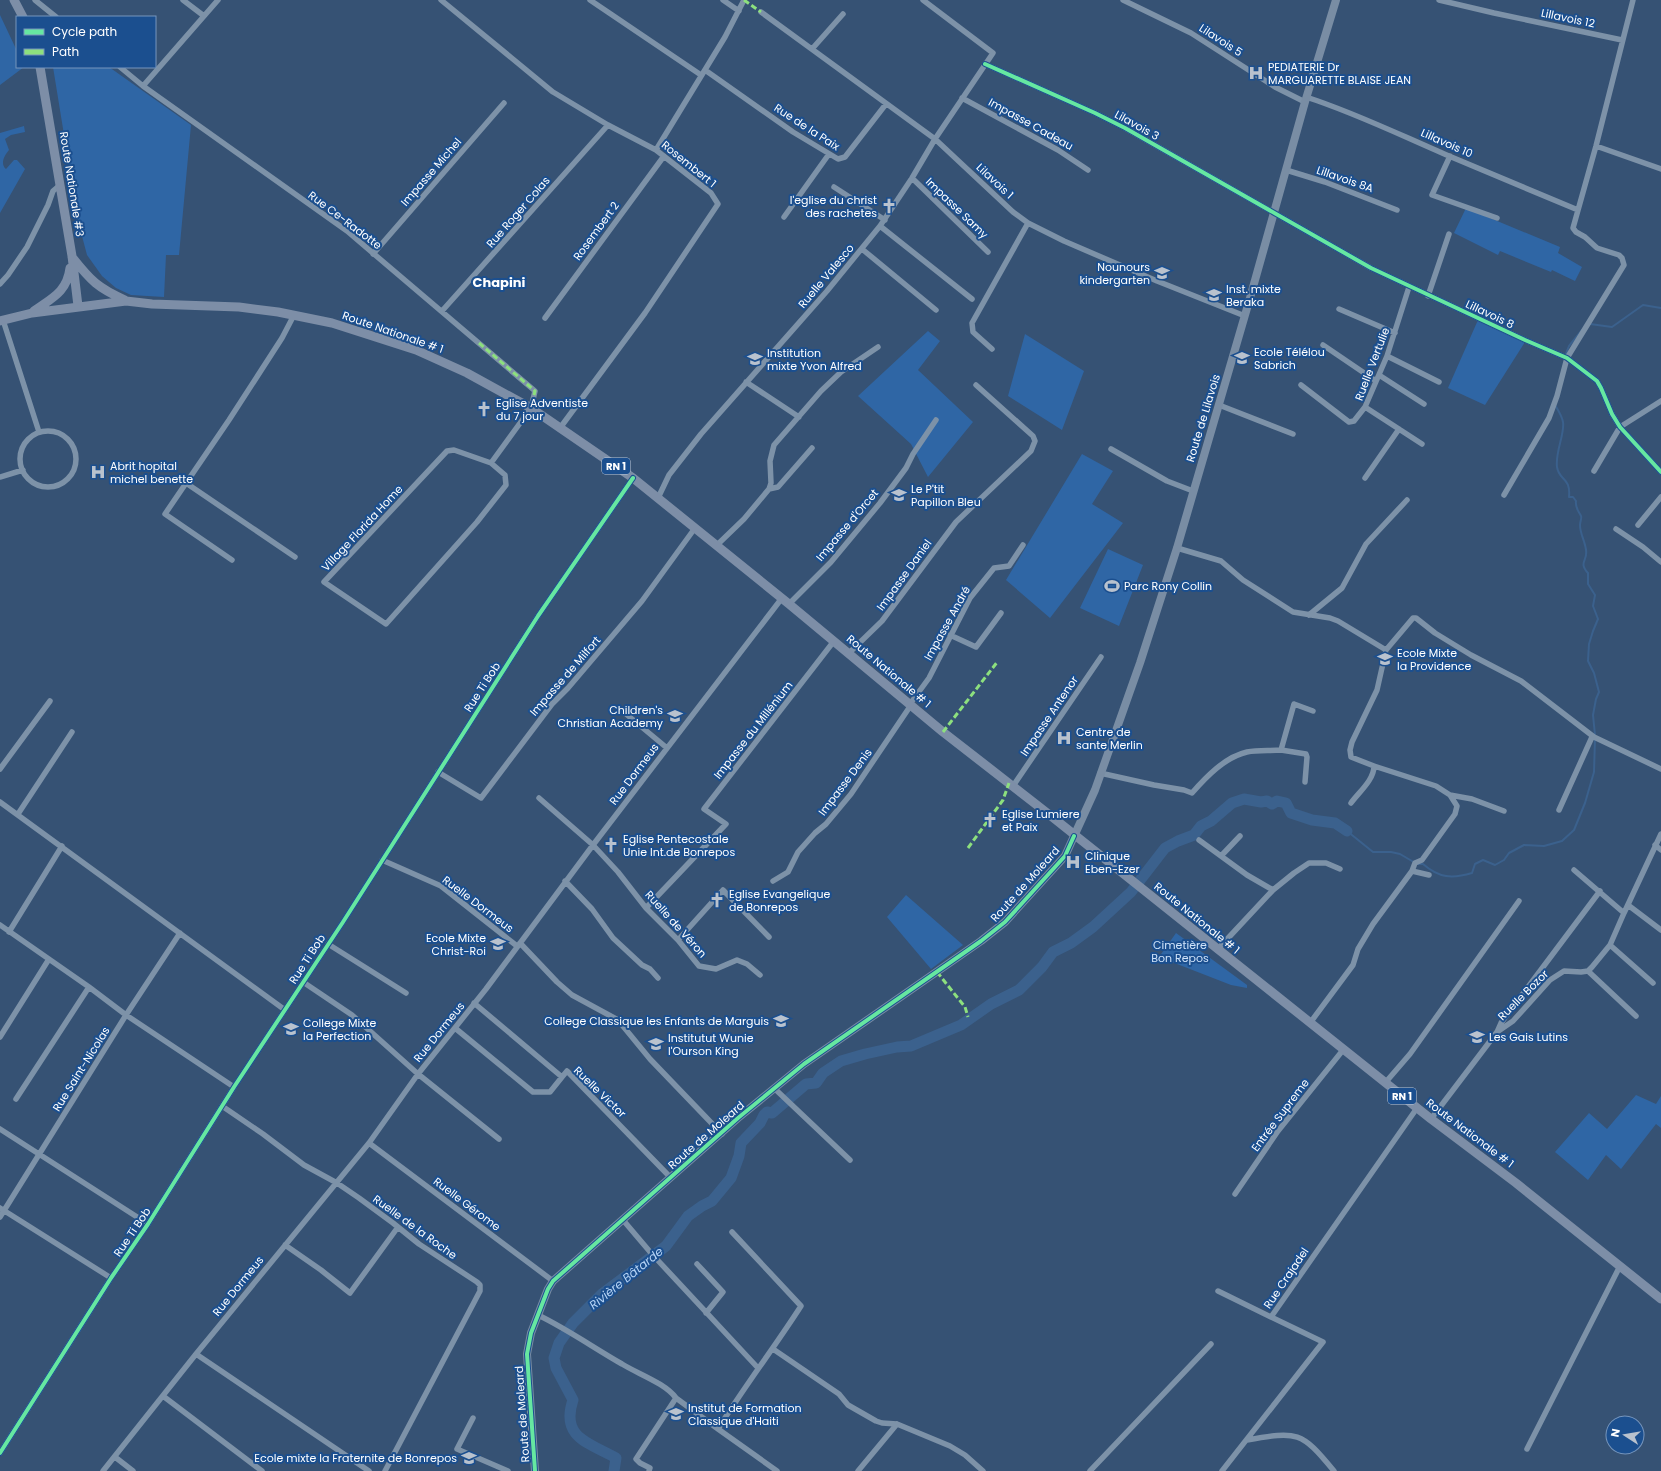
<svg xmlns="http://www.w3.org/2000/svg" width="1661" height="1471" font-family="Poppins,sans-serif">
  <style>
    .green { fill: #2f66a5 }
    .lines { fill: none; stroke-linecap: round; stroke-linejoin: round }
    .stream { stroke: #3b618d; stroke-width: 2 }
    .river { stroke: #3b618d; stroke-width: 11 }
    .street { stroke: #7d92a8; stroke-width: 5.5 }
    .secondary { stroke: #798da4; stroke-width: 8 }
    .primary { stroke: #7d8ea7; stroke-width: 9 }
    .quiet { stroke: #8de07e; stroke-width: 3; stroke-dasharray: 6 3; stroke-linecap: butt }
    .cycleway-casing { stroke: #1b4f8f; stroke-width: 6 }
    .cycleway { stroke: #66e7a1; stroke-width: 4 }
    .labels { text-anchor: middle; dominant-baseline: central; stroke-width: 4; stroke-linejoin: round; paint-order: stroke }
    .shield { fill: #1b4f8f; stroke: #bbcadd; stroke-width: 1 }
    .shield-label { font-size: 10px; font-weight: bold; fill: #fff }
    .street-label { font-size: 11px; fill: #fff; stroke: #1b4f8f }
    .poi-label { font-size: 11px; fill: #fff; stroke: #1b4f8f; text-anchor: start }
    .park-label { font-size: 11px; fill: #cfe3fa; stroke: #1b4f8f }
    .water-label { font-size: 12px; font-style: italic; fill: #b5d3f5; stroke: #1b4f8f }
    .quarter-label { font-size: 13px; font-weight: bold; fill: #fff; stroke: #1b4f8f }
  </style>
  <rect width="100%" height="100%" fill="#365274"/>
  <path class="green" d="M0,15L17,51V67H24L0,85Z
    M53,67H109L191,125L179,255H166L164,297L131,295L116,288L102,276L87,255L78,221Z
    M24,126L25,132L11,135L5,139L9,150C4,156 0,164 6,169L14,160H17L25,169L0,213V133Z
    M1466,208L1560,247L1558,253L1582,267L1575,281L1552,270L1551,272L1500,251L1498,255L1454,233Z
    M1478,320L1525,342L1485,405L1448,388Z
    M928,331L940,341L918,370L973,422L928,477L911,444L858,396Z
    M1025,334L1084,371L1062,430L1008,396Z
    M1082,454L1113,471L1092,504L1123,523L1050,618L1006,580Z
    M1108,549L1143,565L1119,626L1080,608Z
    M906,895L963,945L931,969L887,917Z
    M1176,933L1247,985V988L1231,985L1159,957Z
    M1636,1095L1656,1104L1661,1096V1128L1656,1124L1621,1169L1606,1155L1588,1180L1555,1152L1589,1113L1607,1129Z"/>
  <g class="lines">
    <path class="stream" d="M1590,324L1612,327L1643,305L1661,308
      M1565,356L1569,346L1582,330
      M1555,405C1558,410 1562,416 1563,422C1565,434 1555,452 1557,467C1559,481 1571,477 1569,497H1573L1576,501C1575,508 1578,510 1581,516C1582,518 1580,522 1580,525C1580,534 1585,541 1586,550C1588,561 1578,562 1588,573V584L1595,595L1593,606L1598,619L1593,631L1589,644L1588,661L1594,673L1599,692L1596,699L1593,715L1595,735
      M1347,831L1373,852H1391L1400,854L1417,864H1423C1439,878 1452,879 1472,873L1475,864L1483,860L1495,865L1504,860L1509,853L1524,845L1544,846L1562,841L1574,830L1585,803L1594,772L1595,739"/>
    <path class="river" d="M614,1471L616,1458C590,1443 560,1438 573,1400L556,1368L554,1358L559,1343L573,1323L602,1294L666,1246L688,1216L702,1206L712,1201L731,1178L739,1156L741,1143L760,1123L764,1115L767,1112L772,1113L806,1084L816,1083L823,1073L841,1061L865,1054L897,1047L911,1046L961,1025L991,1004L1019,990L1042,967L1053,952L1071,943L1093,927L1131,892L1165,848L1178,841L1194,835L1201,826L1211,821L1232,803L1244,799L1261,802L1267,801L1272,804L1277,801L1286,803L1291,813L1312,820L1335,823L1347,831"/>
    <path class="street" d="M35,0L56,17
      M183,0L204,16
      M441,0L553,92L608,125L656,150L711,193L718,204L645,313L560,428
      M590,0L701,75
      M723,0L739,11
      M1123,0L1191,33L1275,87L1305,102
      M1439,0L1494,13L1622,40
      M761,12L935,139L1013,212L1028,223L1064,241L1157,281L1245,316
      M812,49L843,14
      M985,64L1095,113L1125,128L1371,268L1525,340L1567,358L1597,381L1601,388L1612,414L1620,427L1661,472
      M120,67L143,86L347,231L535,391L531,408L491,463L454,450L447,451L324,582L386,624L477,522L506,485L505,475L491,463
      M705,70L793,132L838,159L845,157L886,104
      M143,86L218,0
      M1306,97C1356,113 1402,136 1449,156C1492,174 1535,192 1578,210
      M962,98L1058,150L1088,170
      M1596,146L1661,169
      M656,150L725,37L744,0
      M1450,156L1432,195L1497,218
      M1286,170L1325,182L1397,210
      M912,178L988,252
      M834,187L885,220
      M784,217L829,154
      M880,226L972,299
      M862,249L936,310
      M373,254L504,103
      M0,284L8,275L27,247L48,205L53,191L60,185
      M1409,287L1387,356L1365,407L1422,444
      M1428,296L1449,234
      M1339,309L1395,333
      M442,311L608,125
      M545,318L664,156
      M3,320L39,432
      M1323,345L1376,381
      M992,349L973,332L972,323L1028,223
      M1387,356L1439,382
      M1379,375L1424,404
      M746,382L799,417
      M1301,385L1349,422L1354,421L1365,407
      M1219,405L1293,434
      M20 459a28 28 0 1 1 56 0a28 28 0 1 1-56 0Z
      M1111,449L1167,481L1193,491
      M1594,471L1620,427L1661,401
      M0,477L23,470
      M1365,478L1399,429
      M186,483L295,557
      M769,489L778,487L812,448
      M1504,495L1549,418L1557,396L1567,358L1624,265L1622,258L1619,255L1597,248L1585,237L1576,232L1573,228L1596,146L1633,0
      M658,498L669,475L701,434L827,291L880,226L912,178L935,139L993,53L923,0
      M1638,525L1661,497
      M1616,529L1643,547L1661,562
      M717,545L744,519L769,489L771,483L770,461L774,445L821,391L841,372L878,347
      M1177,548L1221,561L1243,580L1293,612L1330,618L1338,621L1386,650L1413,618H1416L1435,633L1471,655L1521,681L1594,737L1661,769
      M232,560L165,514L229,420L282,338L294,315
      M789,604L831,562L880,503L906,468L913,454L936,420
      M1309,615L1342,588L1366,544L1407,500
      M950,635L976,647L1001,613
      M1386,650L1377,690L1352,742L1350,750L1351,757L1374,766L1436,786L1450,795L1457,806L1455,814L1422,860L1415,863L1412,871
      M849,653L882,621L956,522L1031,451L1035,441L1033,436L976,385
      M910,704L929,678L970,598L994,568L1009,566L1023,545
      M620,709L667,748
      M1281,750L1306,754L1307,757L1305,782
      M0,769L50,701
      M438,772L481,798L552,704L568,688L642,601L695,528
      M1100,773L1154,785L1184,790L1192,793C1206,777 1225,757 1247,752C1258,750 1270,751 1281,750L1294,704L1313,711
      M1013,786L1101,657
      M1450,795L1472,799L1504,811
      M539,798L593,845L618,872L646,908L678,940L699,966L716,969L737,960L747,964L760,975
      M0,802L285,1010
      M1351,803C1359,792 1374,780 1374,766
      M1559,810L1592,737
      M18,814L72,732
      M1199,840L1247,875L1273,890
      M1655,845L1661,850
      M1221,856L1240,836
      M382,860L441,886L517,946
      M1574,870L1624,913
      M565,881L592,909L613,938L642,965L650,969L658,978
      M773,881L788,872L798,852L815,833L826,824L851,794L911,705
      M1628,905L1661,930
      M646,908L726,824L704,809L834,641
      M0,925L89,987L126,1015L234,1087
      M9,932L62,846
      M678,940L723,890L769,937
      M520,943L557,982L572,995L618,1020L650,1059L722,1134
      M328,944L406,993
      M1610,945L1653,983
      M1217,950L1273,890L1294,873L1309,863H1326L1340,869
      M1588,971L1636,1016
      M303,982L352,1015L418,1074L499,1139
      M474,1003L562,1077L567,1071L671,1178
      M1310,1023L1353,965L1358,949L1373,924L1412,871L1429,875
      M455,1028L533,1092H550L562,1077
      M1497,1032L1501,1023L1600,891
      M0,1037L49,959
      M1385,1083L1410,1054L1519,901
      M775,1089L850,1160
      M16,1099L89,987
      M222,1106L263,1134L304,1165L337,1183L359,1198L393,1223L419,1244L477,1282L480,1285V1291L385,1471
      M1431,1119L1497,1032L1513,1021L1550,980L1564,971L1581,972L1588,971L1592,967L1610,945L1624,913L1661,834
      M0,1129L148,1224
      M369,1143L553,1281
      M1235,1194L1278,1131L1343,1050
      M0,1208L111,1278
      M0,1217L126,1015L180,933
      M623,1220L651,1253L758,1368
      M285,1245L321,1270L350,1293L398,1227
      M697,1264L723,1292L706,1313
      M1218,1291L1271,1317
      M538,1315C567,1329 594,1348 622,1364C638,1374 665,1383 676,1398L718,1429L777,1471
      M773,1349L839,1394L848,1405L876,1421L882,1423L897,1424L950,1446L965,1455L983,1471
      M196,1354L369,1471
      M163,1396L262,1471
      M473,1418L457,1449L508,1471
      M718,1429C744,1387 774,1348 801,1306L732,1232
      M1247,1440C1298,1431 1301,1431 1334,1471
      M1527,1449L1620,1266
      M0,1453L111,1278L148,1224L234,1087L343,922L538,616L633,478
      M115,1457L133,1471
      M103,1471L196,1354L369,1143L418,1074L486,989L593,845L782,598
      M649,1471L650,1468L640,1463L636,1459L676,1398
      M858,1471L897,1424
      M1090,1471L1211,1344
      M1222,1471L1323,1342L1271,1317L1417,1108"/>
    <path class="secondary" d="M535,1471L527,1354L531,1333L548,1289L553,1281L738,1118L804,1064L981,941L1005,922L1065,856L1095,790L1140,663L1177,548L1250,298L1305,102L1336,0"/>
    <path class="primary" d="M14,0L23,17
      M40,67L72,256L78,306
      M72,257C91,281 98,288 125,300
      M34,311C52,298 67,292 70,268
      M0,321L32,313L126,301L152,304L239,307L278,312L332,323L416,350L467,373L531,408L633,478L789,604L943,732L1051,816L1431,1119L1516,1183L1661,1299"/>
    <path class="quiet" d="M744,0L761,12
      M479,343L535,391L531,408
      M943,732L998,661
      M968,848L1003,800L1009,783
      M937,972L965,1007L968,1017"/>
    <g class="cycleway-casing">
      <path id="cycleway" d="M985,64L1095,113L1125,128L1371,268L1525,340L1567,358L1597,381L1601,388L1612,414L1620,427L1661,472
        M0,1453L111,1278L148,1224L234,1087L343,922L538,616L633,478
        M535,1471L527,1354L531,1333L548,1289L553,1281L738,1118L804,1064L981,941L1005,922L1065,856L1074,836"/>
    </g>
    <use href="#cycleway" class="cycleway"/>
  </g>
  <defs>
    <g id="hospital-bare" transform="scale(1.2)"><path d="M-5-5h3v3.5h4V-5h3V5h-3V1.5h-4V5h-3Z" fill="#b9c2ce" stroke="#1b4f8f" stroke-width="2.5" paint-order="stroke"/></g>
    <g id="church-bare" transform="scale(1.2)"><path d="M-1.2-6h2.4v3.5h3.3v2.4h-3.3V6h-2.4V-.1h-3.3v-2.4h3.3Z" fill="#b9c2ce" stroke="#1b4f8f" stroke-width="2.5" paint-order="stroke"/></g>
    <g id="school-bare" transform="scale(1.2)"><path d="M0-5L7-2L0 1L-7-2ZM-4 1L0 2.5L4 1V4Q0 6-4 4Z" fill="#b9c2ce" stroke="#1b4f8f" stroke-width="2.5" paint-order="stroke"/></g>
    <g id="stadium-bare" transform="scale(1.2)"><path d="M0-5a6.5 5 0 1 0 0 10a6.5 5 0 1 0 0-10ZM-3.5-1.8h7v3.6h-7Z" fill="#b9c2ce" stroke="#1b4f8f" stroke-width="2.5" paint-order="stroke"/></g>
  </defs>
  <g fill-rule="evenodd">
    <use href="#hospital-bare" x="1256" y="73"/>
    <use href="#church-bare" x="889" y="206"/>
    <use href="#school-bare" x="1162" y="273"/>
    <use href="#school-bare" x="1214" y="295"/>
    <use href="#school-bare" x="1242" y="358"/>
    <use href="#school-bare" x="755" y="359"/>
    <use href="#church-bare" x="484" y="409"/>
    <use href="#hospital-bare" x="98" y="472"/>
    <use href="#school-bare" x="899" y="495"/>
    <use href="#stadium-bare" x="1112" y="586"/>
    <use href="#school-bare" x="1385" y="659"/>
    <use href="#school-bare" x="675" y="716"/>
    <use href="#hospital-bare" x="1064" y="738"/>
    <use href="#church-bare" x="990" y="820"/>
    <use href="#church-bare" x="611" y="845"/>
    <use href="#hospital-bare" x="1073" y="862"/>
    <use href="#church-bare" x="717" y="900"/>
    <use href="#school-bare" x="498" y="944"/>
    <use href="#school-bare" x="781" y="1021"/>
    <use href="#school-bare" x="291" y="1029"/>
    <use href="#school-bare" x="1477" y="1037"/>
    <use href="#school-bare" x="656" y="1044"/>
    <use href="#school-bare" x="676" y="1414"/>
    <use href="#school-bare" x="469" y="1458"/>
  </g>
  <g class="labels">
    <g class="shield">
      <rect x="602" y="458" width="28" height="16" rx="3"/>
      <rect x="1388" y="1088" width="28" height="16" rx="3"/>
    </g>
    <g class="shield-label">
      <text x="616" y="466">RN 1</text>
      <text x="1402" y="1096">RN 1</text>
    </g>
    <g class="street-label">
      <text transform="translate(1568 18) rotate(12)">Lillavois 12</text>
      <text transform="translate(1221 40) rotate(33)">Lilavois 5</text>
      <text transform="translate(1031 124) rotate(29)">Impasse Cadeau</text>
      <text transform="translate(1137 125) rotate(29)">Lilavois 3</text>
      <text transform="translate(807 127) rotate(33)">Rue de la Paix</text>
      <text transform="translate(1447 143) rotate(24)">Lillavois 10</text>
      <text transform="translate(689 164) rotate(39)">Rosembert 1</text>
      <text transform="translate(431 172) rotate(-49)">Impasse Michel</text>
      <text transform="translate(1345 179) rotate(19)">Lillavois 8A</text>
      <text transform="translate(995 181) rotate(43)">Lilavois 1</text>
      <text transform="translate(72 184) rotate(81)">Route Nationale #3</text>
      <text transform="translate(957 208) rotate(44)">Impasse Samy</text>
      <text transform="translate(518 212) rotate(-49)">Rue Roger Colas</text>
      <text transform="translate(345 220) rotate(37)">Rue Ce-Radotte</text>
      <text transform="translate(596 231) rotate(-54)">Rosembert 2</text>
      <text transform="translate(826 276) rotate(-50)">Ruelle Valesco</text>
      <text transform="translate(1490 314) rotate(25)">Lillavois 8</text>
      <text transform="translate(393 332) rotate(19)">Route Nationale # 1</text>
      <text transform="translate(1372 364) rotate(-69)">Ruelle Vertulie</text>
      <text transform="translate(1203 418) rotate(-73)">Route de Lilavois</text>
      <text transform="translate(847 525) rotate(-50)">Impasse d'Orcet</text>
      <text transform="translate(362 528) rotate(-47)">Village Florida Home</text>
      <text transform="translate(904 575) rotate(-54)">Impasse Daniel</text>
      <text transform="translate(947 623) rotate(-61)">Impasse André</text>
      <text transform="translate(889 671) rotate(40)">Route Nationale # 1</text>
      <text transform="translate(565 676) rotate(-49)">Impasse de Milfort</text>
      <text transform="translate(482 687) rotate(-57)">Rue Ti Bob</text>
      <text transform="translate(1049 716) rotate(-56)">Impasse Antenor</text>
      <text transform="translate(753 730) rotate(-52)">Impasse du Millénium</text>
      <text transform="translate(634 774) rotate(-53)">Rue Dormeus</text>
      <text transform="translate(845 782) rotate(-53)">Impasse Denis</text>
      <text transform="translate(1025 884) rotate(-48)">Route de Moleard</text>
      <text transform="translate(478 904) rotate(37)">Ruelle Dormeus</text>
      <text transform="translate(1197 918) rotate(39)">Route Nationale # 1</text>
      <text transform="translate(676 924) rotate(48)">Ruelle de Véron</text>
      <text transform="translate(307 959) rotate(-57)">Rue Ti Bob</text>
      <text transform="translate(1523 995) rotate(-45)">Ruelle Bozor</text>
      <text transform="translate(439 1032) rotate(-51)">Rue Dormeus</text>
      <text transform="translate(81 1069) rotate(-58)">Rue Saint-Nicolas</text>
      <text transform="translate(600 1092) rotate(44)">Ruelle Victor</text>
      <text transform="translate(1280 1115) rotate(-53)">Entrée Supreme</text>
      <text transform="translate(1470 1133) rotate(37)">Route Nationale # 1</text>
      <text transform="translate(706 1135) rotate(-41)">Route de Moleard</text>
      <text transform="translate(467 1204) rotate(37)">Ruelle Gérome</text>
      <text transform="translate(415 1227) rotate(36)">Ruelle de la Roche</text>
      <text transform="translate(132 1232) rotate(-56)">Rue Ti Bob</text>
      <text transform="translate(1286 1278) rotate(-56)">Rue Crajadel</text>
      <text transform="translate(238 1286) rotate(-51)">Rue Dormeus</text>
      <text transform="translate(522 1414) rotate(-94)">Route de Moleard</text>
    </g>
    <g class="poi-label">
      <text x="1268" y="67">PEDIATERIE Dr<tspan x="1268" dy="13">MARGUARETTE BLAISE JEAN</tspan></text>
      <text x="877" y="200" text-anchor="end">l'eglise du christ<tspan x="877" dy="13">des rachetes</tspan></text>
      <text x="1150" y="267" text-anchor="end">Nounours<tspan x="1150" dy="13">kindergarten</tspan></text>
      <text x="1226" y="289">Inst. mixte<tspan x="1226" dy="13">Beraka</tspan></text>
      <text x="1254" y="352">Ecole Télélou<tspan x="1254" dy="13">Sabrich</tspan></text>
      <text x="767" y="353">Institution<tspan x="767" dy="13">mixte Yvon Alfred</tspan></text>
      <text x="496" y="403">Eglise Adventiste<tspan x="496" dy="13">du 7 jour</tspan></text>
      <text x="110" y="466">Abrit hopital<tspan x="110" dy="13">michel benette</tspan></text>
      <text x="911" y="489">Le P'tit<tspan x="911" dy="13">Papillon Bleu</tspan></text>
      <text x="1124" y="586">Parc Rony Collin</text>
      <text x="1397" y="653">Ecole Mixte<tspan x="1397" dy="13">la Providence</tspan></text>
      <text x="663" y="710" text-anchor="end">Children's<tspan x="663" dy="13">Christian Academy</tspan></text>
      <text x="1076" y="732">Centre de<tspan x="1076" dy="13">sante Merlin</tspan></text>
      <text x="1002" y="814">Eglise Lumiere<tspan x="1002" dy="13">et Paix</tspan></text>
      <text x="623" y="839">Eglise Pentecostale<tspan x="623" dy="13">Unie Int.de Bonrepos</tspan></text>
      <text x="1085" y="856">Clinique<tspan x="1085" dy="13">Eben-Ezer</tspan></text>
      <text x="729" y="894">Eglise Evangelique<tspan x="729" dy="13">de Bonrepos</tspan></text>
      <text x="486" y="938" text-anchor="end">Ecole Mixte<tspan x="486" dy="13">Christ-Roi</tspan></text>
      <text x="769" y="1021" text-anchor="end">College Classique les Enfants de Marguis</text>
      <text x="303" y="1023">College Mixte<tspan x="303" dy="13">la Perfection</tspan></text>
      <text x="1489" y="1037">Les Gais Lutins</text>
      <text x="668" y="1038">Institutut Wunie<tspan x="668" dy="13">l'Ourson King</tspan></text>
      <text x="688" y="1408">Institut de Formation<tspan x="688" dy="13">Classique d'Haiti</tspan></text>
      <text x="457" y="1458" text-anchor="end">Ecole mixte la Fraternite de Bonrepos</text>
    </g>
    <g class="park-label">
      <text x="1180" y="945">Cimetière<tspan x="1180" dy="13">Bon Repos</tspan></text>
    </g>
    <g class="water-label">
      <text transform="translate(626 1278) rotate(-39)">Rivière Bâtarde</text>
    </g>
    <g class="quarter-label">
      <text x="499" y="282">Chapini</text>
    </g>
  </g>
  <rect x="16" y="16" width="140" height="52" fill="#1b4f8f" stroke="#7695bc"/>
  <rect x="24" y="29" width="20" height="6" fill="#66e7a1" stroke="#7695bc"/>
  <text x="52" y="36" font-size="12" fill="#ffffff">Cycle path</text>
  <rect x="24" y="49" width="20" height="6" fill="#8de07e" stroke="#7695bc"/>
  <text x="52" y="56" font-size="12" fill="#ffffff">Path</text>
  <g transform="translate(1625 1435) rotate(282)"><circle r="19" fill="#1b4f8f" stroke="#7695bc"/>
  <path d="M0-3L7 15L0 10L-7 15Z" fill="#b9c2ce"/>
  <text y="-6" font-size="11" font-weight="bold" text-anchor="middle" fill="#ffffff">N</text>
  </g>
</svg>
